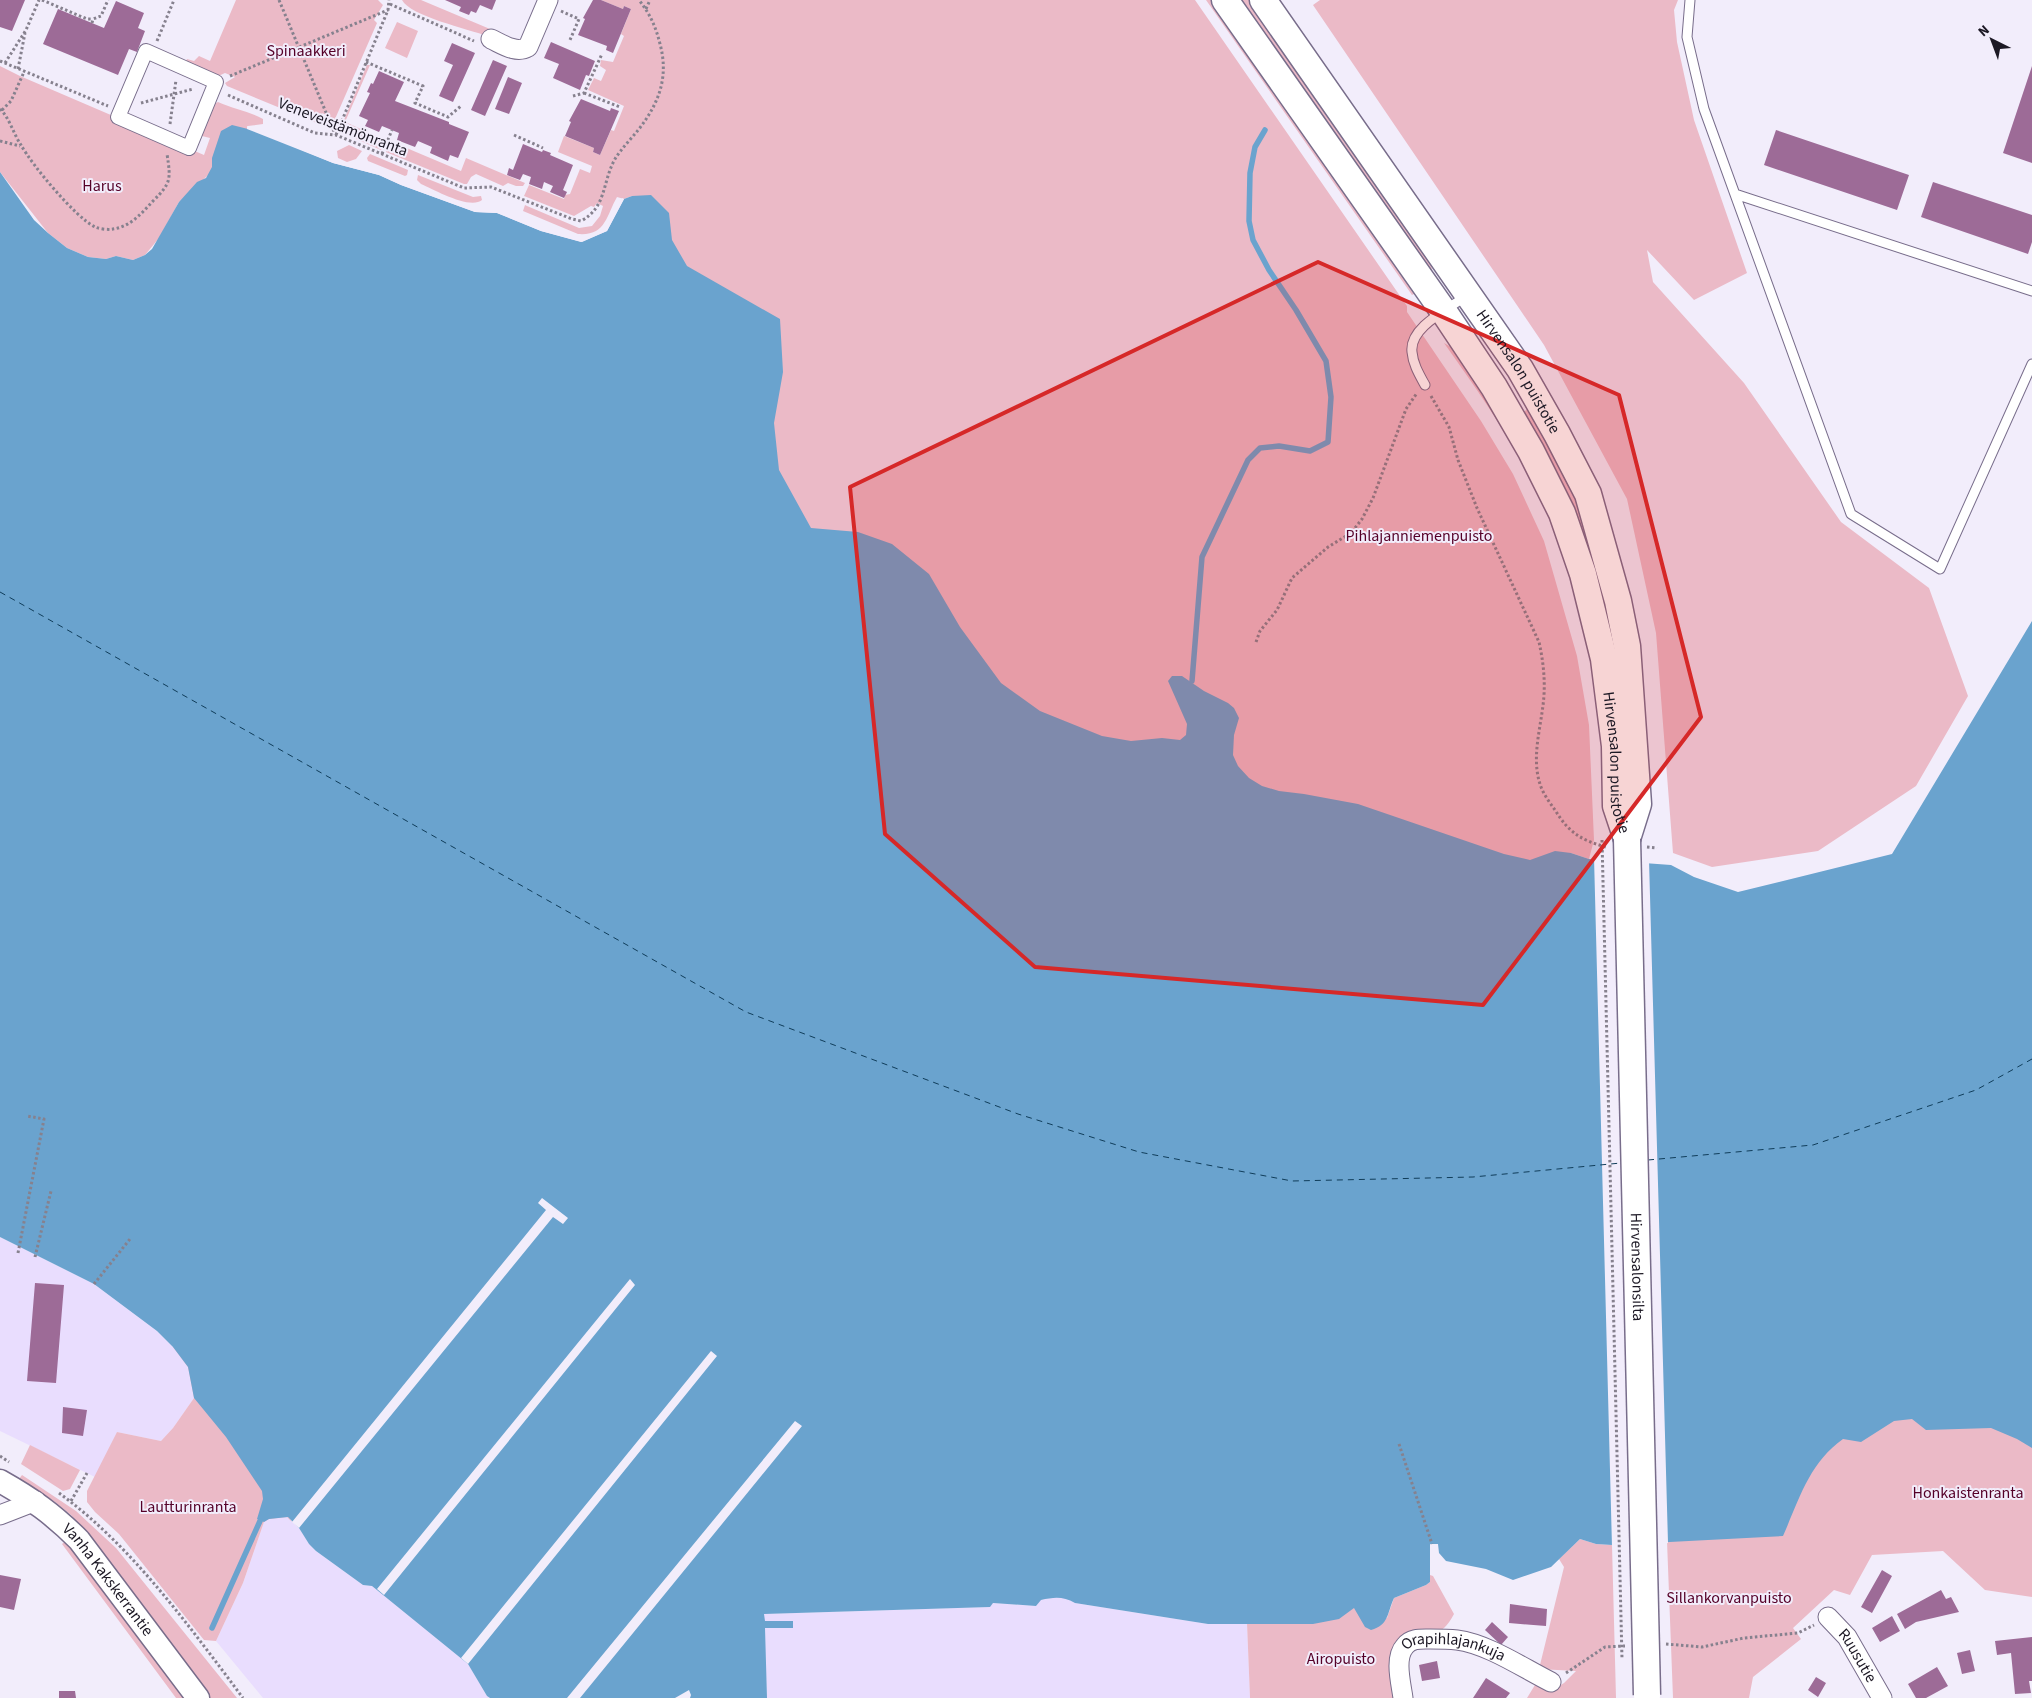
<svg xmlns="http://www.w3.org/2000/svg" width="2032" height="1698" font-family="'Source Sans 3',sans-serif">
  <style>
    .built { fill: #e9ddfe }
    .green { fill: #ebbac7 }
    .water { fill: #6aa3ce }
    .pier { fill: #f2edfb }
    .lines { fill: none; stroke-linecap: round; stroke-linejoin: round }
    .stream { stroke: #6aa3ce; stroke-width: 5.5 }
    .ferry { stroke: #103d5a; stroke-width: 1; stroke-dasharray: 6 5; stroke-linecap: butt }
    .building { fill: #9d6b97 }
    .service-casing { stroke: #786d8b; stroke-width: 11 }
    .pedestrian-casing { stroke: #786d8b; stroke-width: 16 }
    .minor-casing { stroke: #786d8b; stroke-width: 21 }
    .tertiary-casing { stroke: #786d8b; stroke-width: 25 }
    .secondary-casing { stroke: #786d8b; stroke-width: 29 }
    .path { stroke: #86818e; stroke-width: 3; stroke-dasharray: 2.5 2.5; stroke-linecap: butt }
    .service { stroke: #fff; stroke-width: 9 }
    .pedestrian { stroke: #fff; stroke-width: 14 }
    .minor { stroke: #fff; stroke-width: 19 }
    .tertiary { stroke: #fff; stroke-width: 22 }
    .secondary { stroke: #fff; stroke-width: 26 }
    .secondary-bridge-casing { stroke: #786d8b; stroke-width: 29; stroke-linecap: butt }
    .path-bridge { stroke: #86818e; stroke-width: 3; stroke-dasharray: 2.5 2.5; stroke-linecap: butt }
    .secondary-bridge { stroke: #fff; stroke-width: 26 }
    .marked { fill: #d62828; fill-opacity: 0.2; stroke: #d62828; stroke-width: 4; stroke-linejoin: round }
    .labels { text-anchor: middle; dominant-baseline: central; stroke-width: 4; stroke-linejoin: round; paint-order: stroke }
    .park-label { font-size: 16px; fill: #550028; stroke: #f2edfb }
    .street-label { font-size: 16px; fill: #1c1824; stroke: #f2edfb }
  </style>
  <rect width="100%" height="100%" fill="#f2edfb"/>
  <path class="built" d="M0,1237L94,1284L157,1331L173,1347L188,1367L194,1398L173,1428L161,1441L117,1432L95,1477L0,1431Z
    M287,1517L299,1528L309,1544L316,1551L363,1585L372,1586L468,1664L487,1696L490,1698H263L216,1641L243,1583L264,1522L269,1519Z
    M1056,1597L1066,1598L1075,1603L1208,1624L1247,1623L1250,1698H767L764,1628H792L793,1622L764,1621V1614L989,1607L993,1603L1036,1606L1040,1600Z"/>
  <path class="green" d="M236,0H378L383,5L374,20L377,23L335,119L322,113L326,124L324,126L227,86L225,83L235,77L225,73L214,78L183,68L187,59L194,61L199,56L210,61Z
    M402,0H421L490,29L487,36C468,29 410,16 402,0Z
    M601,0H1195L1407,306V312L1481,421L1513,474L1544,541L1577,656L1589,725L1594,840L1589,859L1571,853L1476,926L852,624L632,196L624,199L617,197C606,216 606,236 578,234L523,211L525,205L527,206L579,228L592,226L600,216L603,206L597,203L594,207L591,206L574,216L524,196L529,185L564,199L565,195L570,194L580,169L590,173L592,166L558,152L564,136L594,148L593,152L600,155L611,130L614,131L624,106L588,90L594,78L601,81L606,70L600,66L601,60L613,62L624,36L621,34L631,9L624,6L623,9Z
    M1206,0H1214L1418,292L1412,295Z
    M1237,0H1251L1431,262L1432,272L1431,275Z
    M1320,0H1678L1674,10L1677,42L1694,120L1747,273L1694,300L1647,250L1653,282L1744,383L1841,522L1929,588L1968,696L1916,786L1818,851L1712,867L1673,853L1656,633L1627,499L1544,345L1313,5Z
    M397,22L418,31L407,58L385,48Z
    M367,65H370L345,122L386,140L381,150L345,134L341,127Z
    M0,66L20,76L204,155L210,138L202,136L198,132L206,108L218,102C233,109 249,111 263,119V124L248,126L247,129L256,131L179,202L159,238L145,255L133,260L116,256L106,259L88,257L67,248L48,233L0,172Z
    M390,141L461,171L466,158L525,183L523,186H516L508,183L503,186L476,174L471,177L467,184H464L386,152Z
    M349,145L362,151L356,159L347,162L338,158L337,151Z
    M370,154L408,170L407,175L405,176L368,161L367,158Z
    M418,175L473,197L481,196L482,200C470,210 435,190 421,184L417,180Z
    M1444,343L1458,351L1543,491L1570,574C1560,546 1550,519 1537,492C1512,439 1478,391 1444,343Z
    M1527,409L1539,425L1574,485L1617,633L1609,635L1523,413Z
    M182,1343L292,1522L287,1517L269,1519L264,1522L243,1583L216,1641L204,1640L119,1534L95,1512L87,1502V1491L117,1432L161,1441L173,1428L194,1398L188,1367L173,1347Z
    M2032,1370V1597L1985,1590L1943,1551L1872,1555L1850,1595L1834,1590L1793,1628L1801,1639L1753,1677L1749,1698H1673L1667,1541L1698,1477Z
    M30,1445L80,1470L70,1489L63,1491L21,1464Z
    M22,1475L76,1511L116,1548L237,1698H208L89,1536L71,1515L55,1502L19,1479Z
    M1580,1539L1596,1544L1612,1545L1616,1698H1527L1535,1685L1549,1692L1564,1683L1576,1671L1539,1669L1564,1567L1559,1559Z
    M67,1540L185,1698H176L62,1544Z
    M1430,1575L1433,1576L1454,1614C1440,1641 1432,1628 1408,1636C1403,1637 1399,1641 1394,1644L1393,1667L1395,1698H1250L1247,1623L1208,1624L1294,1589L1387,1618L1394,1598L1426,1585L1430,1582Z"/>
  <path class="water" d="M232,125L256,131L333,163L379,175L401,185L475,212L497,213L541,231L581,242L607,231L624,199L632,196L651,195L669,213L672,240L687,266L780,319L783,372L774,423L779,470L811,528L858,532L892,544L929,574L960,627L1001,683L1040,711L1102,736L1131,741L1162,738L1180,740L1186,735L1187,724L1168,681L1172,676H1182L1204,691L1228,703L1234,708L1239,718L1234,735L1233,755L1238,766L1249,778L1262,786L1279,791L1304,794L1358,804L1504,854L1530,860L1555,851L1571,853L1589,859L1671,865L1694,877L1738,892L1892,854L2032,621V1448L2017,1439L1991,1428L1926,1430L1912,1419L1894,1421L1861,1442L1843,1439C1809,1463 1799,1500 1783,1536L1612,1545L1596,1544L1580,1539L1551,1567L1513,1580L1486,1569L1446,1561L1439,1553L1438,1544H1430V1582L1426,1585L1394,1598C1387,1613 1389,1625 1371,1630L1365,1627L1354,1608L1339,1619L1313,1624H1208L1075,1603C1063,1596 1054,1597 1041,1600L1036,1606L993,1603L990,1607L764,1614L765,1621H793V1628H765L767,1698H690L691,1695L689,1690L675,1698H490L487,1696L468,1664L372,1586L363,1585L316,1551L309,1544L299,1528L288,1517L269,1519L264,1522L257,1519L263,1499L262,1491L226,1437L194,1398L188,1367L173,1347L157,1331L94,1284L0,1237V172L34,220L48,233L67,248L88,257L106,259L116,256L133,260L145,255L152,249L179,202L197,182L206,178L212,167V158L221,131Z"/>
  <path class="pier" d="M247,126L334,161L380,173L402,183L476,210H498L542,229L581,240L606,229L622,198L624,199L607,231L582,242L541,231L497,213L475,212L401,185L379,175L333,163L247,129Z
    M1594,857L1649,860L1668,1543L1612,1547Z
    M542,1198L568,1218L563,1224L553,1217L299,1528L292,1522L546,1210L538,1203Z
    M630,1279L635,1285L384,1595L377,1589Z
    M711,1351L717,1356L468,1664L461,1658Z
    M795,1421L802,1426L580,1698H567Z"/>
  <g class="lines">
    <path class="stream" d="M1192,681L1202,557L1248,460L1260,448L1279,446L1310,451L1328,442L1331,397L1326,361L1296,310L1269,270L1253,240L1249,221L1250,173L1255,147L1265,130
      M212,1628L260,1521"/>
    <path class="ferry" d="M0,592L746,1012L1018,1114L1139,1152L1292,1181L1473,1177L1621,1163
      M1648,1160L1813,1145L1976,1090L2032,1059"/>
  </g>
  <path class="building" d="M0,0H25L12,31L0,27Z
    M445,0H496L492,10L480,5L476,13L471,11L469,15L459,11L461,7Z
    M593,0H601L623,9L624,6L631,9L613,53L606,50L607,46L578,35L585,19L583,18Z
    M116,1L144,13L138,28L145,31L137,52L129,49L118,75L43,44L58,9L104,28Z
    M551,42L595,61L589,76L586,75L580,90L553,78L559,64L544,58Z
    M452,43L475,53L453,102L439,96L453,65L444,61Z
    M493,60L507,66L485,116L471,110Z
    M2032,66V163L2003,153Z
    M379,71L404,82L395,101L449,122V124L469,132L458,158L450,155L448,161L430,153L432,147L418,141L415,147L397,140L399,133L382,126L379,132L365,126L368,120L359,116L370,93L367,92L371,83L373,84Z
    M508,77L522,83L509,114L495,109Z
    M581,99L610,111L611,108L619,111L600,155L593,152L594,148L565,136L571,122L569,121Z
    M1776,130L1909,175L1897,210L1764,165Z
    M523,144L542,152L543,150L551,153L550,155L573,165L563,190L567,192L564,198L550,192L553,186L544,182L542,189L529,184L531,177L523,174L520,180L507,175L509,168L513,170Z
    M1933,182L2032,215V242L2028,254L1921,217Z
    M35,1283L64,1285L56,1383L27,1381Z
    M63,1407L87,1410L83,1436L62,1433Z
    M1882,1570L1892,1576L1872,1613L1861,1607Z
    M0,1575L21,1579L14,1610L0,1607Z
    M1941,1590L1946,1599L1951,1597L1959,1612L1916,1622L1905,1629L1897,1614Z
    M1510,1604L1547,1609L1546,1626L1509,1623Z
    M1892,1616L1900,1631L1880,1642L1872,1628Z
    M1492,1622L1508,1637L1501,1645L1485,1630Z
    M2032,1637V1681H2029L2031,1693L2015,1694L2011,1653L1997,1655L1995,1641Z
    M1970,1650L1975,1671L1962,1674L1957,1653Z
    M1437,1661L1440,1678L1422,1681L1419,1665Z
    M1937,1667L1948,1686L1926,1698H1916L1908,1684Z
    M1816,1677L1826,1683L1818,1697L1808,1690Z
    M1486,1678L1510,1693L1506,1698H1473Z
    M59,1691H75L76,1698H59Z"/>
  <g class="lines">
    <g class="service-casing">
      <path id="service" d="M1690,0L1687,37L1704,109L1851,514L1940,569L2032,364
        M1735,194L2032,291
        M1425,385C1419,374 1413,364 1412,352C1409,327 1449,309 1466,296"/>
    </g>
    <g class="pedestrian-casing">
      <path id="pedestrian" d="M146,51L216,82L189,148L118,117Z"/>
    </g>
    <g class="minor-casing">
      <g id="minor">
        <path d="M491,39C502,44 516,54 528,47L548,0"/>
        <path d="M0,1515L36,1501"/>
        <path id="s1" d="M1828,1617L1847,1637L1882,1698"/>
        <path id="s2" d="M1403,1698C1401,1683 1394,1658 1405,1646C1411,1638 1421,1639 1430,1639C1439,1639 1448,1639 1457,1640C1488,1644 1523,1668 1551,1682"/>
      </g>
    </g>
    <g class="tertiary-casing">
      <g id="tertiary">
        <path id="s3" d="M0,1481C32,1499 53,1514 79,1540L198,1698"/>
      </g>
    </g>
    <g class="secondary-casing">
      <g id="secondary">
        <path id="s4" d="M1225,0L1444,312L1494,387L1531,451L1562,513L1583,574L1604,659L1615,746L1616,806L1627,839"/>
        <path id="s5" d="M1263,0L1520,369L1557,434L1588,494L1618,601L1627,646L1638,804L1627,839"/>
      </g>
    </g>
    <path class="path" d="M42,0L87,19H93
      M279,0L335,134
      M390,4L474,41
      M646,9L650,0
      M561,11L579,19L570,40
      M92,23L93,19L101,16L108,0
      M157,41L174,0
      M0,61L108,106
      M366,62L423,86L415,103L448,117L461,106
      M5,63L26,30L39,0
      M18,69L25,33
      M230,76L388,10
      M584,93L620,107
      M228,95L315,133L336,135L464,188L491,187L572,219L581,221C607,207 602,182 615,159C621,149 631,139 639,129C659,103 669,77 660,44C656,27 650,14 639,0
      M573,96L584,93L602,54
      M141,103L193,89
      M0,109C9,117 14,135 21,145C32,165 75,217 95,227C100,229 108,230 113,229C130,227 142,213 153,201C171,183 171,180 167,154
      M2,110L11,101L24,72
      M170,124L176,80
      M336,135L388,10L389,0
      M514,135L543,148
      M0,141L20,146
      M382,154L392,130
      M1431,396L1449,427L1458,460L1477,508L1539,642C1543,660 1545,677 1544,695C1542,726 1530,757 1541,787C1544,795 1550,803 1555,810C1569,833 1581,840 1606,847
      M1256,642L1260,631L1277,610L1292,578L1328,547L1351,533L1362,519L1373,498L1406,409L1417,393
      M1647,847L1657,848
      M18,1253L44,1119L27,1116
      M35,1257L51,1191
      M94,1284L130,1239
      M1399,1444L1432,1544
      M0,1456L9,1462
      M59,1493C132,1546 189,1626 243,1698
      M71,1501L87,1473
      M1666,1644L1702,1647L1744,1638L1798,1633L1814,1625
      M1566,1673L1605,1647L1625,1646"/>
    <use href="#service" class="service"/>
    <use href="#pedestrian" class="pedestrian"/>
    <use href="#minor" class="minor"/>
    <use href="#tertiary" class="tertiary"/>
    <use href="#secondary" class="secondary"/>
    <g class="secondary-bridge-casing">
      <g id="secondary-bridge">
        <path id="s6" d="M1627,839L1647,1695"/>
      </g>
    </g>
    <path class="path-bridge" d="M1602,840L1622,1659"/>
    <use href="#secondary-bridge" class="secondary-bridge"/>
  </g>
  <path class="marked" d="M1318,262L1619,395L1701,717L1483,1005L1035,967L885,834L850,487Z"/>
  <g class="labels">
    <g class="park-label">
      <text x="306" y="51">Spinaakkeri</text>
      <text x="102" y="186">Harus</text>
      <text x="1419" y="536">Pihlajanniemenpuisto</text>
      <text x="1968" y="1493">Honkaistenranta</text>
      <text x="188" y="1507">Lautturinranta</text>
      <text x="1729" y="1598">Sillankorvanpuisto</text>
      <text x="1341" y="1659">Airopuisto</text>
    </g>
    <g class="street-label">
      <text transform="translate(343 127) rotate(21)">Veneveistämönranta</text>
      <text stroke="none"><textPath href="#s5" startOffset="451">Hirvensalon puistotie</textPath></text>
      <text stroke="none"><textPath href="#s4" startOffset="871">Hirvensalon puistotie</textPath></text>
      <text stroke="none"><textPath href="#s6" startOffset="428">Hirvensalonsilta</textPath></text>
      <text stroke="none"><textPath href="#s3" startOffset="148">Vanha Kakskerrantie</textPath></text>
      <text stroke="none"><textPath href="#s1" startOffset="49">Ruusutie</textPath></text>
      <text stroke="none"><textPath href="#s2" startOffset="105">Orapihlajankuja</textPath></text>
    </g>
  </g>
  <g transform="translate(1992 40) rotate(318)" stroke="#f2edfb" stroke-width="4" paint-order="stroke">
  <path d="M0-4L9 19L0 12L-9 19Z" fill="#1c1824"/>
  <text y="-8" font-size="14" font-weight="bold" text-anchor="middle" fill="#1c1824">N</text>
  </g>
</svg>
